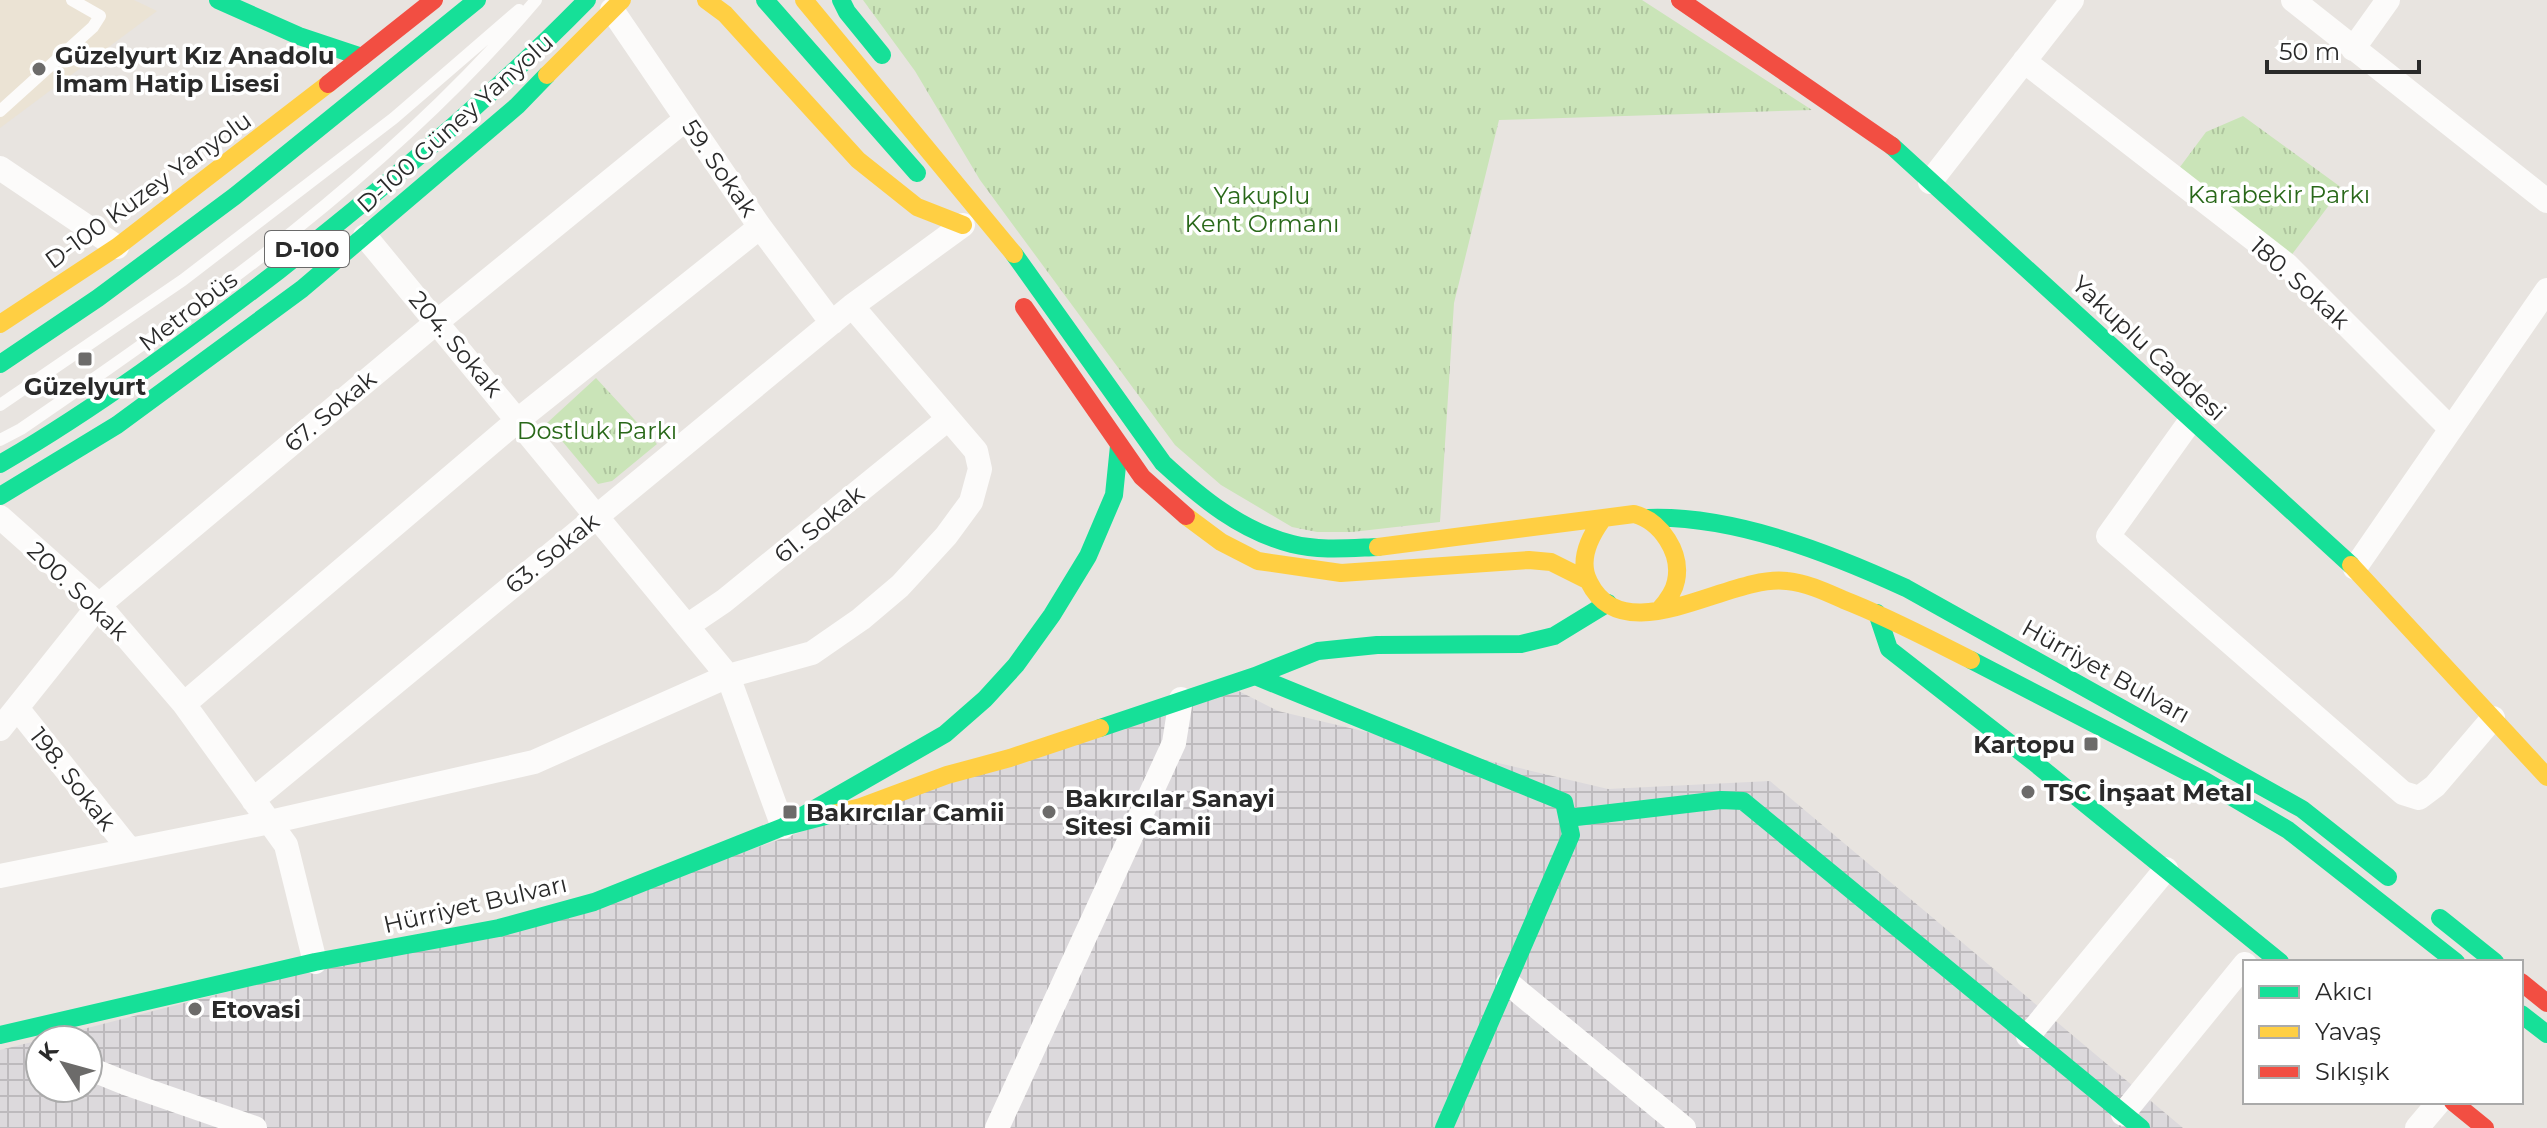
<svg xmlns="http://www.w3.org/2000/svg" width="2547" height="1128" font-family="Montserrat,sans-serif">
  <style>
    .industrial { fill: url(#industrial-grid) }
    .education { fill: #ebe3d4 }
    .grass { fill: url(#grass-tufts) }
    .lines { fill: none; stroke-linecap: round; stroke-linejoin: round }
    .lane { stroke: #fcfbfa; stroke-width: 12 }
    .street { stroke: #fcfbfa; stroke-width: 24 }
    .fast { stroke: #16e098; stroke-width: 18 }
    .slow { stroke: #ffcf43; stroke-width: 18 }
    .jam { stroke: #f24e42; stroke-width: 18 }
    .poi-dot { fill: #6c6b6a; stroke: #fff; stroke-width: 3 }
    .labels { text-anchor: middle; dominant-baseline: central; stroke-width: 7; stroke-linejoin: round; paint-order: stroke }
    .shield { fill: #fff; stroke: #6a6a6a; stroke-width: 2 }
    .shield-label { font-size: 22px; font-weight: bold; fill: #2a2a2a }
    .poi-label { font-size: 24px; font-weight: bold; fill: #2a2a2a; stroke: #fff; text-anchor: start }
    .street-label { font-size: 24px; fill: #2a2a2a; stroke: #fff }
    .park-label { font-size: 24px; fill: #296819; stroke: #fff }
  </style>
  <defs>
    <pattern id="industrial-grid" width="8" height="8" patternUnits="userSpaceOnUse" patternTransform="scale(2)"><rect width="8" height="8" fill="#dcd9dc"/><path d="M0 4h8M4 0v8" fill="none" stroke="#bdbabd"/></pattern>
    <pattern id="grass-tufts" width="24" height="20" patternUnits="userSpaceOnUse" patternTransform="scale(2)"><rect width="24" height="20" fill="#cae4b8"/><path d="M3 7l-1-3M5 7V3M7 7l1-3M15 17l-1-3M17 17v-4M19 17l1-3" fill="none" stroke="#aec49e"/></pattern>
  </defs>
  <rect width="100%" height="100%" fill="#e8e4e0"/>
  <path class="industrial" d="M1223,683L1278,711L1608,789L1770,781L2183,1128H0V1050L40,1040V1088H88V1040H41L679,875Z"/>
  <path class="education" d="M0,0H134L157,11L0,128Z"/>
  <path class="grass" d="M863,0H1642L1812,110L1499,120L1454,303L1440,522L1352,532H1317L1292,527L1221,485L1175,445L980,180L915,71Z
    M2243,116L2342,188L2290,257L2180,167L2206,132Z
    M596,378L657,444L612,481L598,484L547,423Z"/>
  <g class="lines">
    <path class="lane" d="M0,111L93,27L100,16L72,0
      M0,405L183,280L394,118L519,10
      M0,440L21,429C205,303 391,171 536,0"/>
    <path class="street" d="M2293,0L2547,201
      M612,10L760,227L832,323
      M2353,49L2388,0
      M2024,61L2287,265L2451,429
      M0,168L117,247
      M1930,182L2072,0
      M365,236L728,676L812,653L861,619L900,586L946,536L971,502L980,469L976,451L852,306
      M2191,420L2108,536L2403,793L2419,798L2435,786L2493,718
      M0,517L99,605L184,704
      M2355,568L2547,290
      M687,626L724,601L948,419
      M17,708L130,850
      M0,729L99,605L438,321L686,119
      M253,800L852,306L963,225
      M0,876L270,822L534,762L728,676L783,827
      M315,962L286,845L184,704L518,420L760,227
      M1508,983L1684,1128
      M2028,1036L2166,869
      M88,1068L125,1083L255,1128
      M2123,1114L2245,964
      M997,1128L1174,743L1181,699
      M2417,1128L2439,1102"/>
    <path class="fast" d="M218,0L299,36L362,57
      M765,0L917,173
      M841,0L847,12L882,55
      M1892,146L2351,565
      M1014,254L1163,463C1201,498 1241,531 1292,544C1320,551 1350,548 1378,547
      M0,364L98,298L235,196L477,0
      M0,464C98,407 188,340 278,271C386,186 491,98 587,0
      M0,496L117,425L302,289L517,106L547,75
      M1648,518C1733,515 1830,553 1906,588L2302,809L2388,877
      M1877,613L1889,649L2035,763L2280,962
      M1971,660L2205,781L2288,830L2456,962
      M1255,676L1564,802L1571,835L1444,1128
      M1100,728L1255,676L1318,651L1377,645L1521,644L1554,636L1608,603
      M1568,818L1721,800L1743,801L2141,1128
      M783,827L945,734L985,699L1016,665L1052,615L1088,556L1114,495L1119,446
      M2440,918L2495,962
      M2521,1014L2547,1034
      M0,1035L315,962L499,928L594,902L783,827L833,814"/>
    <path class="slow" d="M706,0L725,14L858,160L917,207L963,225
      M804,0L1014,254
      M547,75L622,0
      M0,324L117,247L328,84
      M1186,516L1221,542L1258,561L1341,573L1529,560L1551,562L1587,580
      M1602,520C1589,538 1578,561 1589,582C1625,655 1731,573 1787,581C1807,583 1826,592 1844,600C1888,617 1929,639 1971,660
      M1378,547L1634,514C1661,521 1682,553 1676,581C1674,592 1667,601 1660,609
      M2351,565L2547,777
      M833,814L861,807L947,775L1010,758L1100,728"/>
    <path class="jam" d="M1680,0L1892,146
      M328,84L434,0
      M1024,307L1142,477L1186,516
      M2521,982L2547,1003
      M2453,1102L2485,1128"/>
  </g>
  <g class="poi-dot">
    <circle cx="39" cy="69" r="8"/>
    <rect x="77" y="351" width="16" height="16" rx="4"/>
    <rect x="2083" y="736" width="16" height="16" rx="4"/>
    <circle cx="2028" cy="792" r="8"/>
    <rect x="782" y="804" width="16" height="16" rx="4"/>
    <circle cx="1049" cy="812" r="8"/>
    <circle cx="195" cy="1009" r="8"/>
  </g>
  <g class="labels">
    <rect class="shield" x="265" y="231" width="84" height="36" rx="6"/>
    <g class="shield-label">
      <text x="307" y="249">D-100</text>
    </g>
    <g class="poi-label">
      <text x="55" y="55">Güzelyurt Kız Anadolu<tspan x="55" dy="28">İmam Hatip Lisesi</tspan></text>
      <text x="85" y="386" text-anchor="middle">Güzelyurt</text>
      <text x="2075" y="744" text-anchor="end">Kartopu</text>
      <text x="2044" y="792">TSC İnşaat Metal</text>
      <text x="1065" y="798">Bakırcılar Sanayi<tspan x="1065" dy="28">Sitesi Camii</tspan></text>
      <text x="806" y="812">Bakırcılar Camii</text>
      <text x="211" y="1009">Etovasi</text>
    </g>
    <g class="street-label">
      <text transform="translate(455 123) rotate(-42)">D-100 Güney Yanyolu</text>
      <text transform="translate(720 168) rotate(55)">59. Sokak</text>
      <text transform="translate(148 190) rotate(-36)">D-100 Kuzey Yanyolu</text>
      <text transform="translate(2300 283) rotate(42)">180. Sokak</text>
      <text transform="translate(188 311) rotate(-37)">Metrobüs</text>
      <text transform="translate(456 344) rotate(50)">204. Sokak</text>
      <text transform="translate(2149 348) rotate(43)">Yakuplu Caddesi</text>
      <text transform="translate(330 411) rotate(-40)">67. Sokak</text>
      <text transform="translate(819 524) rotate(-39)">61. Sokak</text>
      <text transform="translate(552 553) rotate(-39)">63. Sokak</text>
      <text transform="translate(78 591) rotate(44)">200. Sokak</text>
      <text transform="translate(2106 671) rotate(29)">Hürriyet Bulvarı</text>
      <text transform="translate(73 779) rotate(52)">198. Sokak</text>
      <text transform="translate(475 904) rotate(-13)">Hürriyet Bulvarı</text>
    </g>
    <g class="park-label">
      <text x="2279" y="194">Karabekir Parkı</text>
      <text x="1262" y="195">Yakuplu<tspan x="1262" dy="28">Kent Ormanı</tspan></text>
      <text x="597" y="430">Dostluk Parkı</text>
    </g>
  </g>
  <rect x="2243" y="960" width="280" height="144" fill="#ffffff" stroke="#aaaaaa" stroke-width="2"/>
  <rect x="2259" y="986" width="40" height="12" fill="#16e098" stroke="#aaaaaa" stroke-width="2"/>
  <text x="2315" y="1000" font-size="24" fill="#2a2a2a">Akıcı</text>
  <rect x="2259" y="1026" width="40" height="12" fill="#ffcf43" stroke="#aaaaaa" stroke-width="2"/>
  <text x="2315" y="1040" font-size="24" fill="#2a2a2a">Yavaş</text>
  <rect x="2259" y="1066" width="40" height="12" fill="#f24e42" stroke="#aaaaaa" stroke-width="2"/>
  <text x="2315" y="1080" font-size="24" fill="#2a2a2a">Sıkışık</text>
  <g transform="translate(64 1064) rotate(307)"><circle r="38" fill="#ffffff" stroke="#aaaaaa" stroke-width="2"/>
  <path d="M0-6L14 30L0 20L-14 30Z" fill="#6c6b6a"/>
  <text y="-12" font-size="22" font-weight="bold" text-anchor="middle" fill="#2a2a2a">K</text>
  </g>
  <path d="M2267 60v12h152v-12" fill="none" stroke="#2a2a2a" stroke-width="4"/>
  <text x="2279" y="60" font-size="24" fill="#2a2a2a" stroke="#ffffff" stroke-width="6" paint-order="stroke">50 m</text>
</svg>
